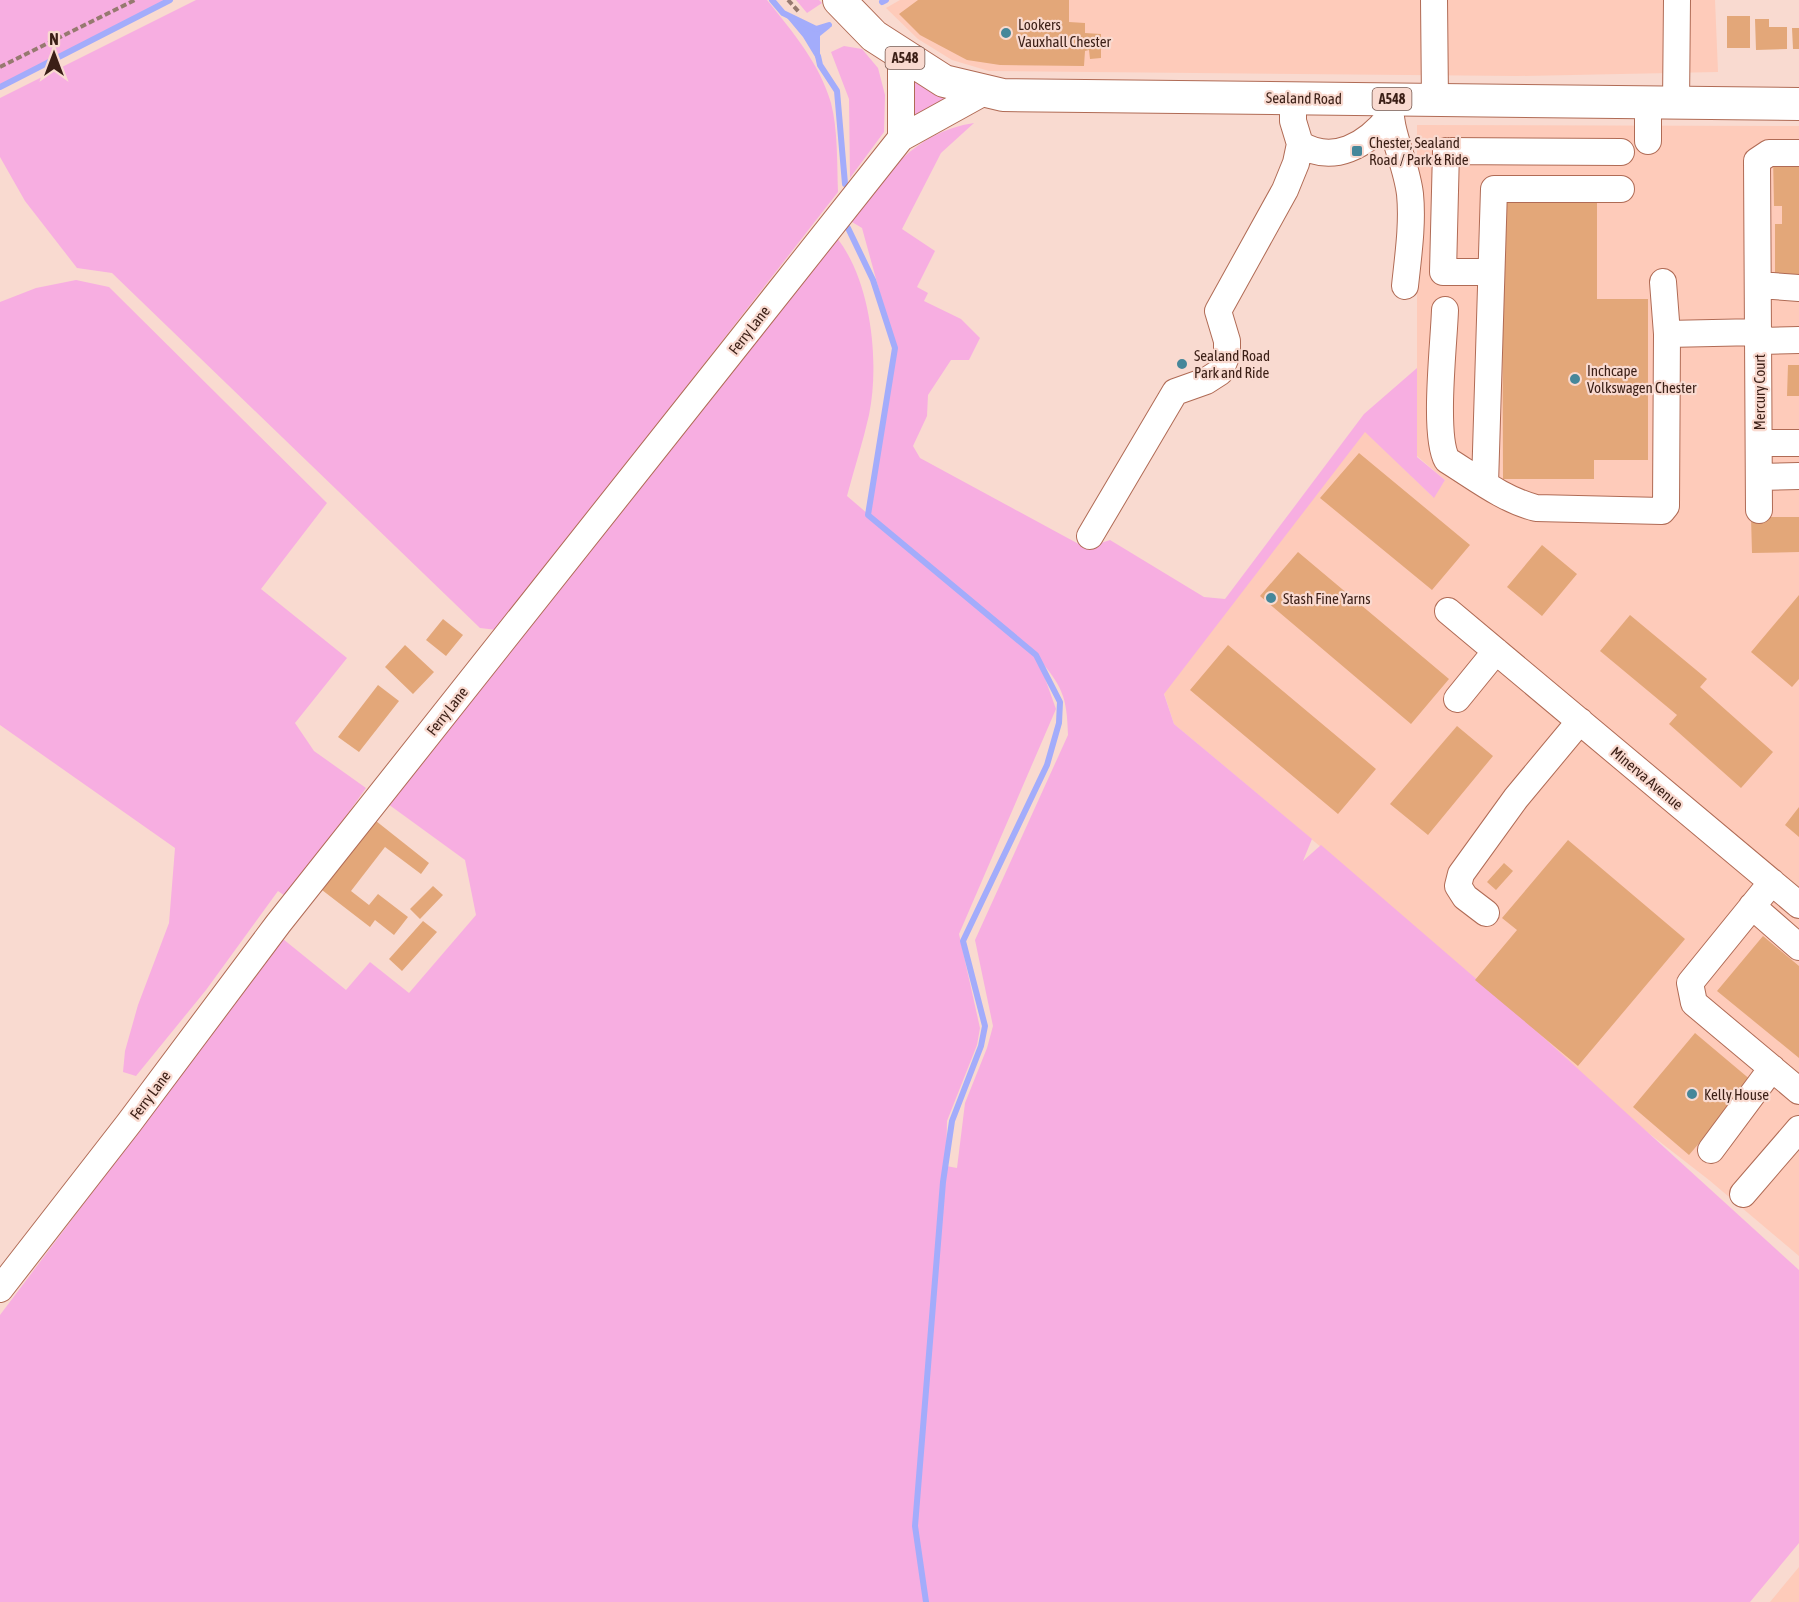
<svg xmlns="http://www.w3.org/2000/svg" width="1799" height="1602" font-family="'Asap Condensed',sans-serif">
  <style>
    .built { fill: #fecbba }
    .green { fill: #f7aee1; fill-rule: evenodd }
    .water { fill: #a3acfb }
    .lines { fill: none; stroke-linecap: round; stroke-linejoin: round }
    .stream { stroke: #a3acfb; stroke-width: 6 }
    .building { fill: #e3a779 }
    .minor-casing { stroke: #b06b55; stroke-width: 28 }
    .major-casing { stroke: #b06b55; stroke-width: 34 }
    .path { stroke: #96796f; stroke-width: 4; stroke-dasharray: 6 3; stroke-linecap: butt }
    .minor { stroke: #fff; stroke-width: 26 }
    .major { stroke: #fff; stroke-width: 32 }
    .poi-dot { fill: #46879a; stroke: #f9dad0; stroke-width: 2 }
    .labels { text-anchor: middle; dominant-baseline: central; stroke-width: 4.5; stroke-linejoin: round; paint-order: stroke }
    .shield { fill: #f9dad0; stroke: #74574e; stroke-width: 1.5 }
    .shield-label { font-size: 14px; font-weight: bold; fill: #3b1f16 }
    .poi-label { font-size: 15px; fill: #3b1f16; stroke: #f9dad0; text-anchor: start }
    .street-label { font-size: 15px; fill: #3b1f16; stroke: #f9dad0 }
  </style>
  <rect width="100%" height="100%" fill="#f9dad0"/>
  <path class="built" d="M900,0H1715L1718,72L1518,76L989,71L952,60L918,39L886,8Z
    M1417,125L1799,126V1256L1709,1180L1584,1083L1340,863L1174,724L1164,693L1365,431L1433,497L1445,480L1417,456Z
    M1799,1567V1602H1770Z"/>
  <path class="green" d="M0,0H170L0,87Z
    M196,0H767C792,31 820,64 831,103C838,130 837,164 838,192L497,630L480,628L112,273L77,268L25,201L0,157V98Z
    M796,0H819L822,3L807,13Z
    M844,46L862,49L878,68L885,95L884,132L850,178L849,99L831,52Z
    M916,81L943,94L945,103L920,117L909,112L907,85Z
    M974,123L941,153L902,229L935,251L917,287L928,293L924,301L961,319L980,338L969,360H951L928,395L927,416L913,446L920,458L1086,548L1110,540L1204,597L1225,599L1364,414L1417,368V457L1445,480L1434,498L1365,432L1164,694L1174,724L1312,839L1303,861L1321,845L1532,1027L1799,1270V1543L1750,1602H0V1315L283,939L346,990L370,962L409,993L476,915L465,860L388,804L837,238C871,281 880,362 869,415C863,442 854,469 847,496L868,514L895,348L862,228L852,222C884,175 914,132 974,123ZM1037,656C1062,687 1067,695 1068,735L975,940L993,1026L987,1048L965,1103L957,1168L946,1166L947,1121L977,1045L980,1028L959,934L1056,709Z
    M76,280L109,287L327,503L261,589L347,658L295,723L314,751L366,788L288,898L278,891L206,990L136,1076L123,1072L125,1051L138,1005L169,923L175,848L0,725V302L36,288Z"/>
  <path class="water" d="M783,13L816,29L827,23L830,28L820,36V65L803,37Z"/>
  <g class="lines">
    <path class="stream" d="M772,0L783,13L816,29L829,25
      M882,2L886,0
      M818,56L820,65L837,91L845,184
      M0,87L170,0
      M848,228L873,280L895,348L868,515L1036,655L1060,702L1059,723L1047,765L963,941L985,1026L981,1046L952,1121L943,1182L915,1526L926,1602"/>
  </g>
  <path class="building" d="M918,0H1069V22L1085,23V33L1101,34V58L1090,59L1089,50L1085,51L1084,66L1000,65L967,60L920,35L899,14Z
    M1727,16H1750V48H1727Z
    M1755,19H1769V27H1787V49L1756,50Z
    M1792,28H1799V49H1793Z
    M1773,157H1799V275H1775V224H1782V206H1774Z
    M1597,194V299H1648V460H1594V479H1503L1502,195Z
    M1788,365H1799V396H1787Z
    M1359,453L1470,545L1432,590L1320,498Z
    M1751,517H1799V552L1752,553Z
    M1542,545L1577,574L1542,616L1507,587Z
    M1298,552L1449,679L1411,724L1260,596Z
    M1799,595V679L1792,687L1751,652Z
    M1630,615L1707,679L1700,687L1773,752L1741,788L1669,724L1677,715L1600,651Z
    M443,619L463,635L446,656L426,640Z
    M405,645L434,672L413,694L385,667Z
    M1228,645L1376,769L1338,814L1190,690Z
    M378,685L399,701L359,752L338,737Z
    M1457,726L1493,756L1428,835L1390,804Z
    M1799,807V837L1785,825Z
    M376,821L429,863L421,874L385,847L351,891L369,905L378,894L408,917L394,935L375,920L370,927L322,890Z
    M1568,840L1685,939L1578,1066L1475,980L1517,930L1502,918Z
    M1504,863L1513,871L1496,890L1487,882Z
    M433,886L443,895L420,919L410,909Z
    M423,921L437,932L402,971L389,959Z
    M1763,936L1799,966V1058L1717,991Z
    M1695,1033L1752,1081L1689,1155L1633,1107Z"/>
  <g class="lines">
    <g class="minor-casing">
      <path id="minor" d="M1434,0L1435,100
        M1390,99C1388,131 1406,161 1410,194C1413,224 1408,257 1405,286
        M1648,103V141
        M1676,104L1677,0
        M901,138L986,91
        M1300,144C1333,165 1367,145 1389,117
        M1491,272H1443L1446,151L1621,152
        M1759,285L1799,288
        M1445,310C1444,343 1433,435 1447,460C1476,478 1504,500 1536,508L1662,511L1666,506L1667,334L1663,282
        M1667,334L1759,332
        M1760,341L1799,340
        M1759,443H1799
        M1759,477L1799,476
        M1485,484L1494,189H1621
        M1759,510L1757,161L1769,153H1799
        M1090,536L1175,392L1206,381L1220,372L1227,354V341L1218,311L1285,190L1296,163L1300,144L1293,121V98
        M1448,611L1799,905
        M1457,699L1496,651
        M1772,882L1690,983L1694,1003L1799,1091
        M1752,906L1799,947
        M1486,913L1465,897L1458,886L1461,874L1516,798L1580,721
        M1711,1150L1772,1068
        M1743,1194L1799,1129
        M0,1289L129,1123L278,924L901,138V56"/>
    </g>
    <g class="major-casing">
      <path id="major" d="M839,0L874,36L944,81L1003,95L1799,104"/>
    </g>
    <path class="path" d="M788,0L799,12
      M0,67L135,0"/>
    <use href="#minor" class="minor"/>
    <use href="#major" class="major"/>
  </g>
  <g class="poi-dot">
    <circle cx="1006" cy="33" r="6"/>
    <rect x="1351" y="145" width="12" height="12" rx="3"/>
    <circle cx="1182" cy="364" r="6"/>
    <circle cx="1575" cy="379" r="6"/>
    <circle cx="1271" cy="598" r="6"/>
    <circle cx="1692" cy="1094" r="6"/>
  </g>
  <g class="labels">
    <g class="shield">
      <rect x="885.5" y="47" width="39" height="22" rx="4.5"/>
      <rect x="1372.5" y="88" width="39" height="22" rx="4.5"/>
    </g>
    <g class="shield-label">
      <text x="905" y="58">A548</text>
      <text x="1392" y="99">A548</text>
    </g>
    <g class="poi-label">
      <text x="1018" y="24">Lookers<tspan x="1018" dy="17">Vauxhall Chester</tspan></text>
      <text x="1369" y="142">Chester, Sealand<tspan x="1369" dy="17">Road / Park &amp; Ride</tspan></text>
      <text x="1194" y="355">Sealand Road<tspan x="1194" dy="17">Park and Ride</tspan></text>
      <text x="1587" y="370">Inchcape<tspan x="1587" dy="17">Volkswagen Chester</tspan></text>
      <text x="1283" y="598">Stash Fine Yarns</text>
      <text x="1704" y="1094">Kelly House</text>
    </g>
    <g class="street-label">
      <text transform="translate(1304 98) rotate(1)">Sealand Road</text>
      <text transform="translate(749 330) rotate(-52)">Ferry Lane</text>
      <text transform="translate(1759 392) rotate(-90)">Mercury Court</text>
      <text transform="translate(447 711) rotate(-52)">Ferry Lane</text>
      <text transform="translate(1647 778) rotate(40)">Minerva Avenue</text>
      <text transform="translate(150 1095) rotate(-53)">Ferry Lane</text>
    </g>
  </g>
  <g transform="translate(54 54)" stroke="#f9dad0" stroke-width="4.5" paint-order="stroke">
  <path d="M0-4.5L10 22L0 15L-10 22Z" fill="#3b1f16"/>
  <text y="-9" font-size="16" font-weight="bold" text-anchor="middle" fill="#3b1f16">N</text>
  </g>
</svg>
